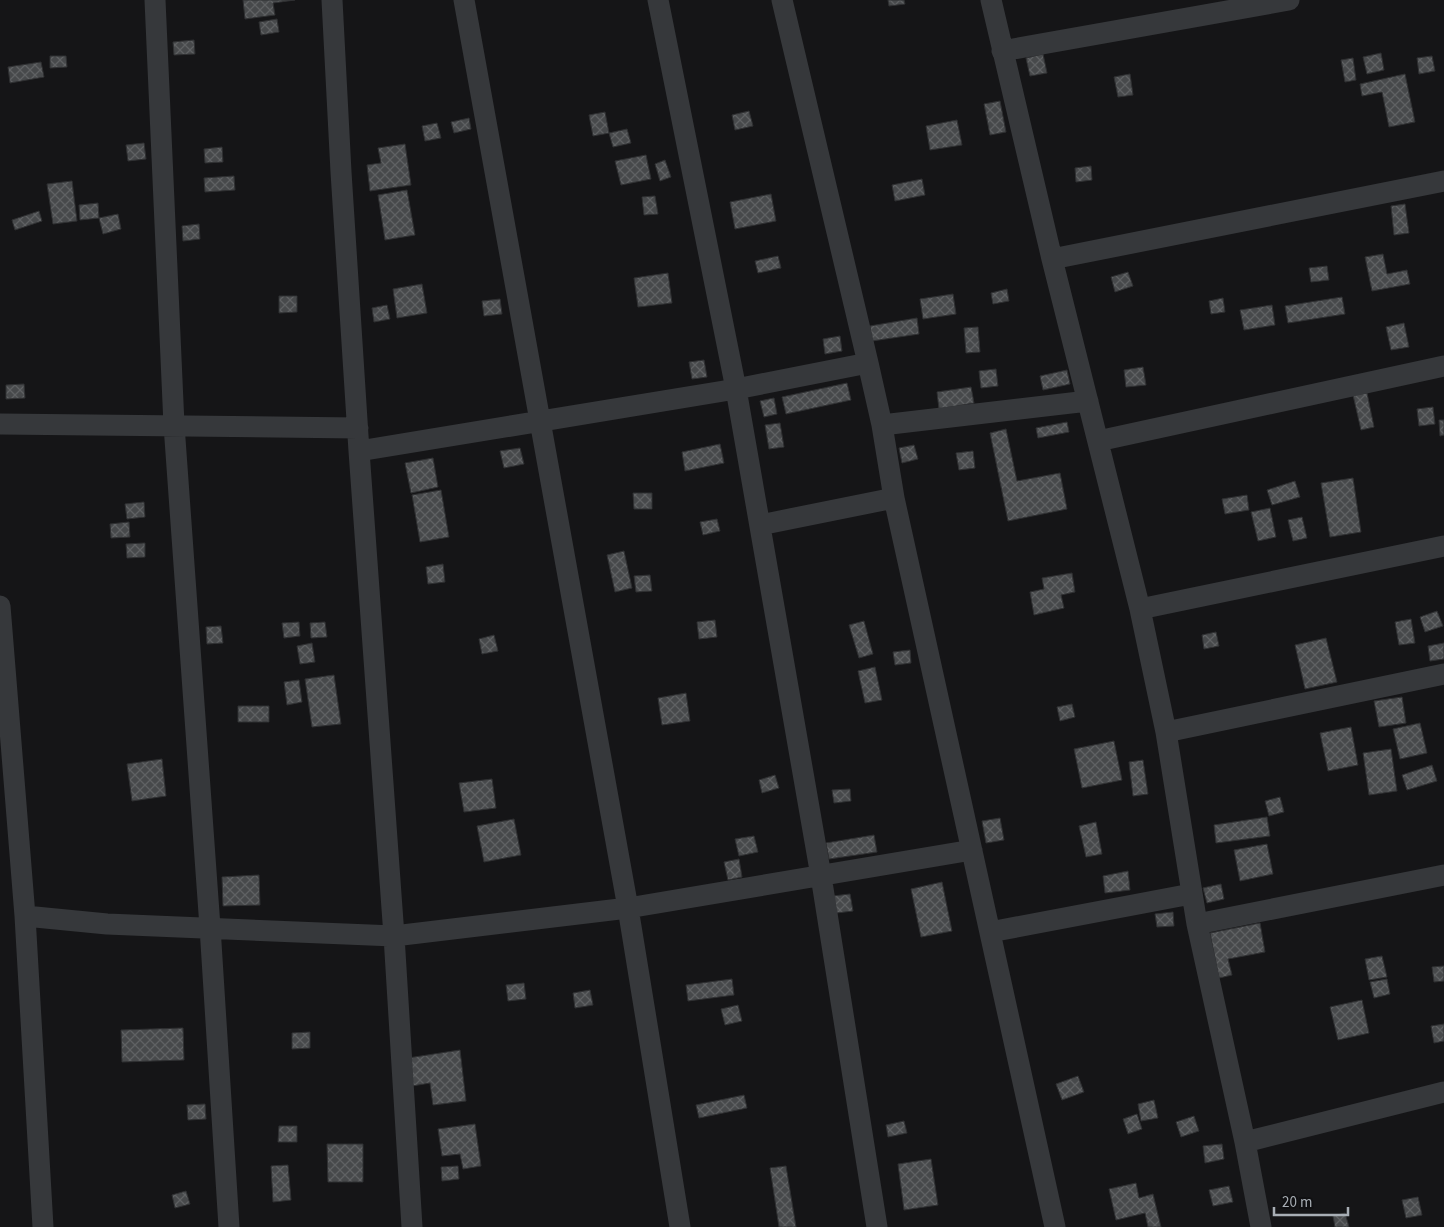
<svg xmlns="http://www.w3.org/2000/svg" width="1444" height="1227" font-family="'Source Sans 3',sans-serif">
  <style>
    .building { fill: url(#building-cross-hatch); stroke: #2f3032 }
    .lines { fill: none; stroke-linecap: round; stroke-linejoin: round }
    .street { stroke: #36383b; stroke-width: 21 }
  </style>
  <defs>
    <pattern id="building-cross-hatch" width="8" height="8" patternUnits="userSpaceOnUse" patternTransform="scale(1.25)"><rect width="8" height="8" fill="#47494b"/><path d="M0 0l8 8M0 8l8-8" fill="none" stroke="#5f6163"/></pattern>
  </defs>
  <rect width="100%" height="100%" fill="#151517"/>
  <path class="building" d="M243,0H295L273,3L275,15L245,19Z
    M888,0H904L905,4L889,6Z
    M277,19L279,32L261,35L259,22Z
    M194,40L195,54L174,55L173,42Z
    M1381,53L1384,70L1367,74L1363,57Z
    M1043,54L1047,73L1030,76L1026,58Z
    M50,56H66L67,67L50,68Z
    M1432,56L1435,71L1419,74L1417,58Z
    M1353,58L1356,80L1345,82L1341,60Z
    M41,62L44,77L10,83L8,67Z
    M1130,74L1133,95L1118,97L1114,77Z
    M1405,74L1415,122L1389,127L1382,92L1362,96L1360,84Z
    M1000,101L1006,132L990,135L984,104Z
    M749,111L753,126L735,130L732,115Z
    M605,112L609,133L593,136L589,115Z
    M469,118L471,129L454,133L451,122Z
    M957,120L962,145L930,150L926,126Z
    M437,123L441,138L425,141L422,126Z
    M627,129L631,143L613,147L609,133Z
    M144,143L146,159L128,161L126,145Z
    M405,144L411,185L370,191L367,165L381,163L378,148Z
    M222,147L223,162L205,163L204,149Z
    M646,155L651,179L621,185L615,161Z
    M665,160L671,177L660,181L655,164Z
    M1091,166L1092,180L1076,182L1075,168Z
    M234,176L235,190L205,192L204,178Z
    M922,179L925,195L895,201L892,185Z
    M72,181L77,221L53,224L47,184Z
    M407,190L415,235L385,240L378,195Z
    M771,194L776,221L735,229L730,202Z
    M655,196L658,214L644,215L642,197Z
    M98,203L99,218L80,220L79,205Z
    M1405,204L1409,233L1394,235L1391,206Z
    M39,211L42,221L15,230L12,220Z
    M118,214L121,229L103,234L99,218Z
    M199,224L200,239L183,241L182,226Z
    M1383,254L1387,274L1407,270L1410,284L1372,291L1365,257Z
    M778,256L781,268L758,273L755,261Z
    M1327,266L1329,280L1311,282L1309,268Z
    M1128,272L1133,286L1115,292L1111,277Z
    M668,273L672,303L638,307L634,278Z
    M422,284L427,313L397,318L393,289Z
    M1007,289L1009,301L993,304L991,293Z
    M953,294L956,314L923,319L920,299Z
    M279,296H297V312L279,313Z
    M1342,297L1345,314L1288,323L1285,306Z
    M1223,298L1225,312L1211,314L1209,301Z
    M500,299L502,314L484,316L482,301Z
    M387,305L390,319L374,322L372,308Z
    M1272,305L1275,325L1244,330L1240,310Z
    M917,318L919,334L872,341L870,326Z
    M1404,323L1409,347L1391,350L1386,327Z
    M978,327L980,352L966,353L964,328Z
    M840,336L842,351L825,354L823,339Z
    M704,360L707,377L692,379L689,362Z
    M1143,367L1146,385L1126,387L1124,370Z
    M996,369L998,386L981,388L979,371Z
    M1067,370L1070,384L1043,390L1040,376Z
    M847,383L851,400L786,414L782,397Z
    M24,384L25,398L6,399V385Z
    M971,387L974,403L939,409L937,392Z
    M1367,393L1374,427L1361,430L1353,395Z
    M774,398L777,414L764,417L760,401Z
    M1433,407L1435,424L1419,426L1417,409Z
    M1439,420H1444V435L1440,436Z
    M1067,422L1069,432L1038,438L1036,428Z
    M780,423L784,447L769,449L765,425Z
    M1006,429L1017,481L1060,473L1067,509L1008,521L990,433Z
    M720,444L724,463L685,471L682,452Z
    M914,445L918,459L902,463L899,448Z
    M520,448L524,464L504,468L500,451Z
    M973,451L975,468L959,470L956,453Z
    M433,458L438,487L411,493L405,463Z
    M1353,478L1361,532L1330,537L1321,483Z
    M1295,481L1300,497L1272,505L1267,490Z
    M441,490L449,537L420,542L412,495Z
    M633,493H652V509H634Z
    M1247,495L1249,510L1225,514L1222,499Z
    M144,502L145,517L127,519L125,504Z
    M1270,508L1276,537L1258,541L1251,512Z
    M1302,517L1307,538L1293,541L1288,520Z
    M717,519L720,531L703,535L700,522Z
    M129,522L130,537L111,538L110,524Z
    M145,543V557L127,558L126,544Z
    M624,551L632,588L615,592L607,555Z
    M443,564L445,582L428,584L426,567Z
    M1072,573L1075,592L1061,595L1064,608L1034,615L1030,592L1044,589L1042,578Z
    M650,575L652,591L636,592L634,576Z
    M1437,611L1443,626L1425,632L1420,617Z
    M1411,619L1415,643L1399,645L1395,622Z
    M715,620L717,637L699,639L697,622Z
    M864,621L873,654L859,658L849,625Z
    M299,622L300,636L284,638L282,623Z
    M325,622L327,637L311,638L310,623Z
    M221,626L223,643L207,644L206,627Z
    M1216,632L1219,646L1204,649L1202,635Z
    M494,635L498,651L482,654L479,639Z
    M1326,638L1337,682L1305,689L1295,645Z
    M312,643L315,662L300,664L297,646Z
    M1444,643V659L1430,661L1428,646Z
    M910,650L911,663L895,665L893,652Z
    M875,667L882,700L865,703L858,671Z
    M334,675L341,724L312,727L305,679Z
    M299,680L302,702L287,705L284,682Z
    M686,693L690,721L662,725L658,698Z
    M1402,697L1406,723L1379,727L1374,701Z
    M1072,704L1075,717L1060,721L1057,707Z
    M238,706H269V722H238Z
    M1420,723L1427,753L1400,759L1393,729Z
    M1351,727L1358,765L1328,771L1320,733Z
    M1114,741L1122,780L1082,788L1074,749Z
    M1391,749L1397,791L1369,795L1363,753Z
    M162,759L166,796L132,801L127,764Z
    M1143,760L1148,794L1133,796L1129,762Z
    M1432,765L1437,781L1407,790L1402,775Z
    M775,775L779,788L762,793L759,780Z
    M492,779L496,808L464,812L459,783Z
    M850,789L851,801L834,803L832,790Z
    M1280,797L1284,812L1269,816L1265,801Z
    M1267,817L1270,836L1216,843L1214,825Z
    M1000,818L1004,840L986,843L982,821Z
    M514,819L521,855L484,862L477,826Z
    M1096,822L1102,854L1086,857L1079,826Z
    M874,835L877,852L829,859L826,843Z
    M754,836L758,852L739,856L735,839Z
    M1267,844L1273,874L1240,881L1234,850Z
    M739,859L742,877L728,880L724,862Z
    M1128,871L1130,890L1105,893L1103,876Z
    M259,875L260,905L223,906L222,877Z
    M942,882L952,931L921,937L911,889Z
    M1221,884L1224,899L1207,903L1203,888Z
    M850,894L853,911L836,913L833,896Z
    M1173,912L1174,926L1157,927L1155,914Z
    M1260,923L1265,952L1228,959L1232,975L1219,978L1210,933Z
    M1382,956L1387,977L1369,980L1365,959Z
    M1444,966V981L1434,982L1432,967Z
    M732,979L734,995L688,1001L686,985Z
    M1387,979L1390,994L1374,998L1370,982Z
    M524,983L526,999L508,1001L506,985Z
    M590,990L593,1005L575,1008L573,993Z
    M1362,1000L1369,1033L1338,1040L1330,1007Z
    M738,1005L742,1021L725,1025L721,1009Z
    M1444,1024V1041L1434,1043L1431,1026Z
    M183,1028L184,1060L122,1062L121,1030Z
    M310,1032V1048L292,1049V1033Z
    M460,1050L466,1101L433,1105L430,1083L412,1086L408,1058Z
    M1078,1076L1084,1092L1062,1100L1056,1084Z
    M744,1095L747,1108L699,1118L696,1105Z
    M1154,1100L1158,1118L1141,1121L1138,1104Z
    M205,1104L206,1119L188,1120L187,1105Z
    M1137,1114L1142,1129L1128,1134L1123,1119Z
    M1194,1116L1199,1131L1181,1137L1176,1122Z
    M904,1121L907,1133L888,1137L886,1125Z
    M475,1124L481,1166L463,1169L460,1154L442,1156L438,1129Z
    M279,1126H297V1142H278Z
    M327,1144H363V1182H328Z
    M1222,1144L1224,1159L1205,1163L1203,1146Z
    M931,1159L938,1205L904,1210L898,1164Z
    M288,1165L291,1200L273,1202L271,1166Z
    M458,1166L459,1179L442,1181L441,1167Z
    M786,1166L796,1227H779L770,1168Z
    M1136,1183L1139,1198L1153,1194L1161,1227H1148L1145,1213L1116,1220L1109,1189Z
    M1229,1186L1233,1202L1213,1206L1209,1190Z
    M186,1191L190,1204L175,1208L172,1195Z
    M1418,1197L1422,1215L1406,1218L1402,1200Z
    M1345,1213L1349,1227H1335L1333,1216Z"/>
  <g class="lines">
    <path class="street" d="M155,0L174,425L210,927L229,1227
      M332,0L341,172L359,451L394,936L412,1227
      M464,0L628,908L680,1227
      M658,0L736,389L821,876L877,1227
      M782,0L868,363L882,425L894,498L1055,1227
      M991,0L1052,259L1140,609L1166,732L1197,924L1245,1142L1261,1227
      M1002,51L1289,0
      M1052,259L1444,181
      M0,424L358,428
      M882,425L1088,401
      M1098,441L1444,366
      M359,451L736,389L868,363
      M760,525L894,498
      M0,606L25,916L43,1227
      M1140,609L1444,546
      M1166,732L1444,674
      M25,916L107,924L394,936L628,908L972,850
      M1197,924L1444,875
      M990,932L1191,894
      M1245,1142L1444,1092"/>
  </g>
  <path d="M1274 1207v8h74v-8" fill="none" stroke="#a8aeb5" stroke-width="2.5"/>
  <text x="1282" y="1207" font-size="15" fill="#a8aeb5" stroke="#101012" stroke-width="4" paint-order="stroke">20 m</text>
</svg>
